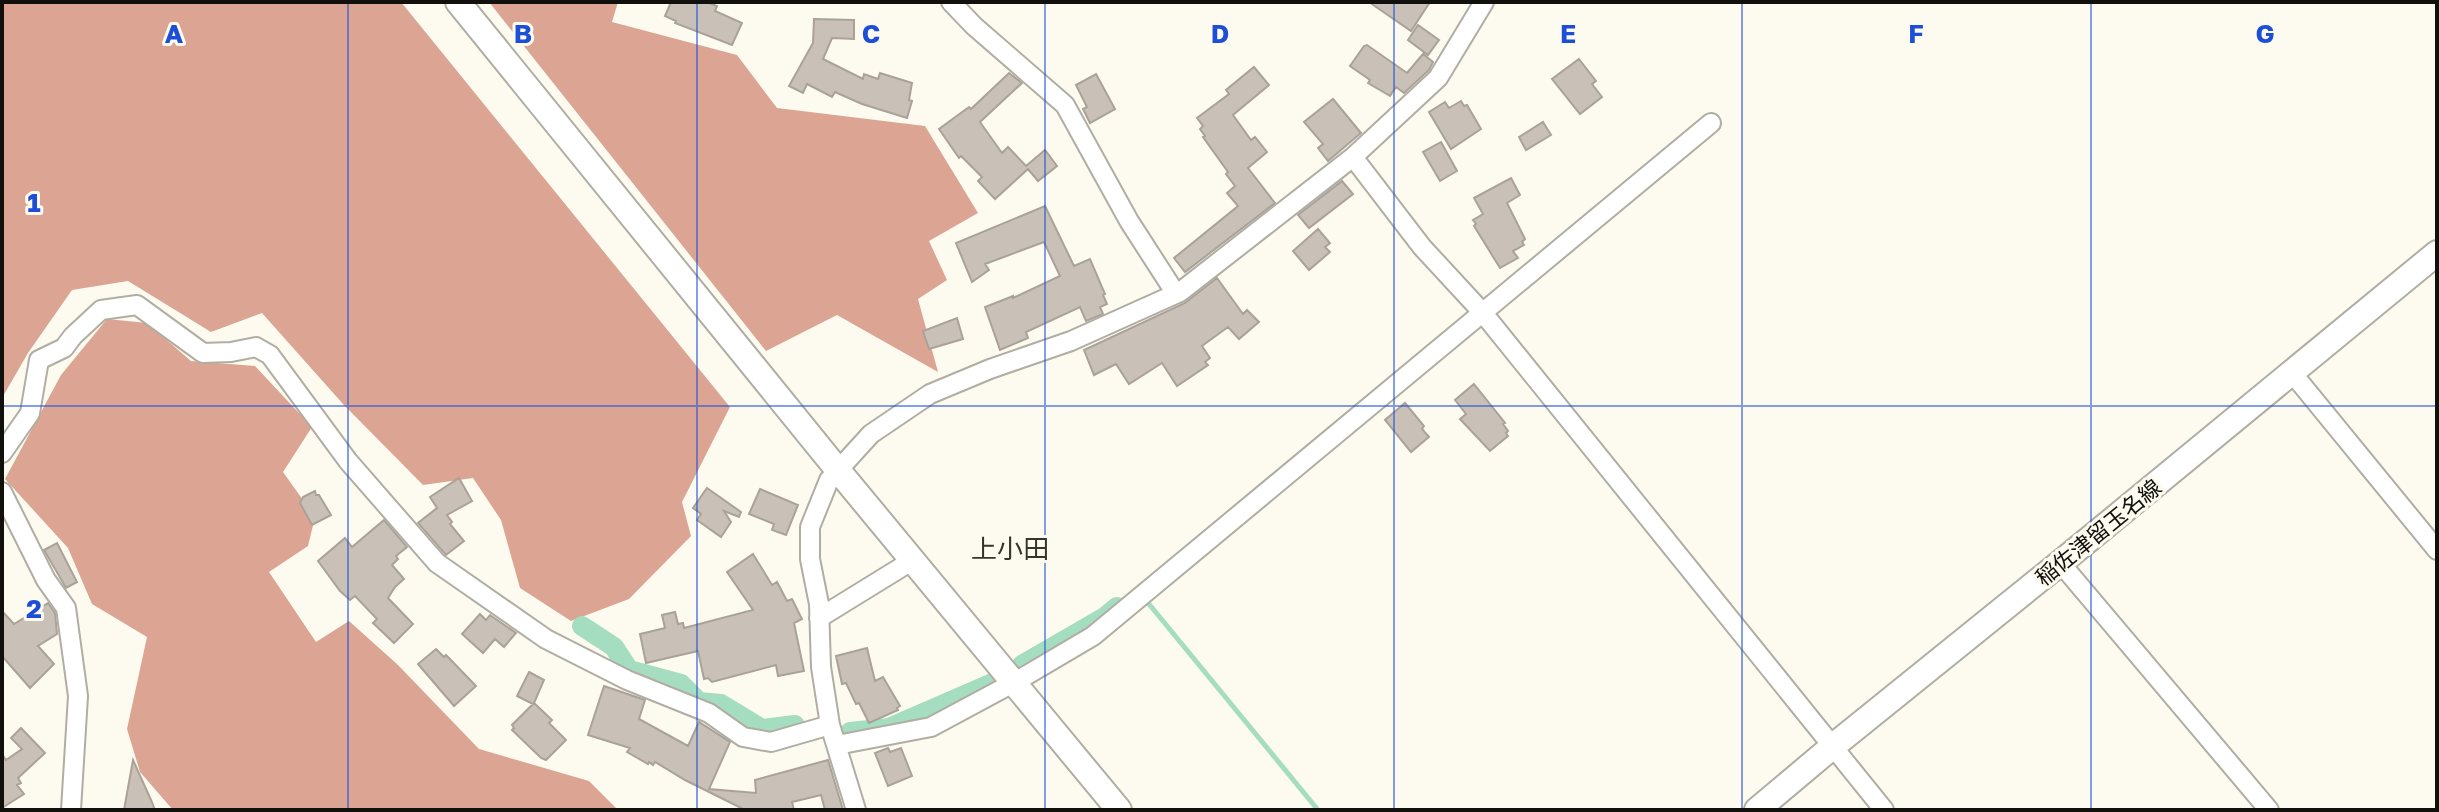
<svg xmlns="http://www.w3.org/2000/svg" width="2439" height="812" font-family="'Golos Text','Noto Sans JP',sans-serif">
  <style>
    .forest { fill: #dba493 }
    .lines { fill: none; stroke-linecap: round; stroke-linejoin: round }
    .stream { stroke: #a5ddc0; stroke-width: 5 }
    .canal { stroke: #a5ddc0; stroke-width: 20 }
    .building { fill: #c9c0b7; stroke: #aaa299; stroke-width: 2 }
    .street-casing { stroke: #b0aea3; stroke-width: 22 }
    .secondary-casing { stroke: #b0aea3; stroke-width: 28 }
    .street { stroke: #fff; stroke-width: 18 }
    .secondary { stroke: #fff; stroke-width: 24 }
    .grid { fill: none; stroke: #1d4ed8; stroke-width: 2; stroke-opacity: 0.55 }
    .labels { text-anchor: middle; dominant-baseline: central; stroke-width: 6; stroke-linejoin: round; paint-order: stroke }
    .street-label { font-size: 22px; fill: #11100c; stroke: #fdfbef }
    .quarter-label { font-size: 26px; fill: #36352c; stroke: #fdfbef }
    .grid-label { font-size: 26px; text-anchor: middle; font-weight: bold; fill: #1d4ed8; stroke: #fdfbef; stroke-width: 6; stroke-linejoin: round; paint-order: stroke }
  </style>
  <rect width="100%" height="100%" fill="#fdfbef"/>
  <path class="forest" d="M2,2H401L730,407L682,502L691,536L629,599L571,621L520,588L501,520L473,478L423,485L343,404L262,313L211,332L128,281L72,290L28,353L2,398Z
    M489,2H618L612,22L737,55L777,108L925,126L978,213L929,241L947,280L918,299L938,372L837,315L766,351Z
    M107,319L147,323L191,361L255,366L312,427L283,472L315,517L308,546L269,572L316,642L349,621L398,665L479,749L589,781L618,810H173L140,772L127,729L147,637L92,604L68,548L5,479L61,375Z"/>
  <g class="lines">
    <path class="stream" d="M1149,604L1318,810"/>
    <path class="canal" d="M582,626L614,647L629,670L681,684L699,702L721,704L762,729L795,725
      M1022,665L1105,617L1117,607
      M850,732L889,728L995,682"/>
  </g>
  <path class="building" d="M671,2H707L717,6L715,11L742,23L732,45L675,23L676,21L665,16Z
    M1369,2H1430L1411,31Z
    M814,19L854,20V39L832,38L823,59L863,79L864,74L878,79L880,73L912,83L909,100L912,101L907,118L862,104L835,92L832,97L807,84L803,93L789,86L813,43Z
    M1418,25L1439,40L1428,55L1408,40Z
    M1367,45L1407,73L1423,54L1433,62L1429,70L1404,93L1396,87L1390,96L1368,83L1370,80L1350,66L1364,46Z
    M1579,59L1596,81L1592,84L1602,97L1580,114L1552,79Z
    M1254,67L1269,85L1233,115L1251,140L1255,137L1267,152L1248,168L1275,203L1185,272L1174,258L1238,206L1227,193L1235,186L1226,174L1228,172L1203,137L1205,136L1200,129L1203,126L1197,118L1229,94L1226,90Z
    M1009,73L1022,83L980,122L1002,153L1008,147L1026,166L1045,150L1057,166L1038,181L1028,169L995,199L978,181L982,177L961,156L959,158L939,129L969,107L971,109Z
    M1096,74L1115,109L1090,123L1083,109L1087,107L1076,85Z
    M1333,99L1361,133L1328,161L1318,148L1323,144L1304,122Z
    M1461,101L1464,106L1467,105L1481,129L1451,149L1429,112L1445,102L1449,108Z
    M1543,122L1551,135L1526,150L1519,137Z
    M1441,142L1457,171L1440,181L1423,152Z
    M1511,178L1520,195L1507,203L1525,239L1522,242L1524,245L1513,251L1518,258L1500,268L1474,226L1476,224L1473,220L1483,214L1474,198Z
    M1342,181L1353,194L1309,228L1298,215Z
    M1045,206L1074,266L1090,259L1105,294L1103,295L1107,304L1100,307L1103,314L1086,321L1080,307L1026,332L1028,338L1000,350L985,307L1013,296V298L1060,276L1044,242L985,264L989,270L972,282L956,243Z
    M1318,229L1330,243L1325,247L1330,252L1309,270L1293,251Z
    M1217,278L1243,314L1247,310L1259,322L1239,339L1228,327L1202,346L1210,358L1205,362L1208,365L1177,386L1162,363L1129,384L1116,364L1094,375L1084,350L1185,303Z
    M957,318L963,339L929,349L923,331Z
    M1474,384L1505,423L1503,424L1508,431L1506,433L1508,436L1490,451L1460,419L1466,414L1455,400Z
    M1405,403L1424,426L1422,429L1429,437L1411,452L1385,420Z
    M459,478L472,501L447,515L452,522L450,524L464,541L446,555L418,523L437,508L430,497Z
    M707,488L741,512L739,517L724,511L731,522L721,537L697,520L701,514L693,508Z
    M760,489L798,505L786,535L772,530L774,524L749,514Z
    M315,491L316,495H319L331,515L312,525L300,503L303,497Z
    M384,520L407,547L396,556L398,559L392,565L404,579L395,587L388,598L413,624L394,643L373,623L377,619L355,596L350,600L340,591L318,561L345,538L352,547Z
    M57,543L77,582L66,588L44,550Z
    M753,554L772,585L777,582L787,601L792,599L802,619L794,623L804,671L778,676L776,665L712,682L708,678L704,679L698,651L646,663L640,634L665,628L662,615L675,612L678,624L683,623L684,628L753,610L727,572Z
    M48,603L55,613L57,634L38,646L54,664L30,688L2,656V611L14,624Z
    M480,614L486,620L490,615L516,633L504,647L495,639L483,653L462,634Z
    M867,648L875,681L883,677L900,706L897,708L898,710L869,723L859,703L856,704L846,683L842,684L836,656Z
    M436,649L444,657L446,655L476,686L454,706L418,664Z
    M529,672L544,680L534,703L552,720L549,723L566,740L546,760L541,758L512,730L514,728L512,725L533,704L517,696Z
    M604,686L645,700L639,719L688,746L699,722L730,742L709,789L756,793L755,780L828,760L843,810H825L821,795L792,802L794,810H745L685,780L655,762L653,765L649,762L648,764L627,752L630,748L588,735Z
    M21,728L45,753L18,778L21,783L17,785L24,794L2,808V754L6,760L22,749L11,738Z
    M888,748L890,752L901,748L912,776L888,786L875,753Z
    M133,760L151,800L155,810H124Z"/>
  <g class="lines">
    <g class="street-casing">
      <path id="street" d="M951,2L974,26L1065,105L1129,221L1176,294
        M1353,157L1422,247L1483,313L1884,810
        M2293,374L2437,550
        M2,453L30,413L39,360L64,348L73,336L101,310L137,305L203,353L231,352L256,347L270,355L348,461L437,563L546,639L627,680L709,713L743,737L771,742L830,725
        M2,492L46,580L66,608L78,696L71,810
        M2065,559L2063,566L2269,810
        M819,618L913,560
        M837,745L931,727L1015,682L1093,636L1711,123
        M856,810L830,725L821,667L819,604L810,559V527L829,480L871,434L930,394L990,369L1071,341L1180,292L1353,157L1438,78L1484,2"/>
    </g>
    <g class="secondary-casing">
      <path id="secondary" d="M458,2L837,469L1119,810
        M1757,810L1832,747L2065,559L2437,253"/>
    </g>
    <use href="#street" class="street"/>
    <use href="#secondary" class="secondary"/>
  </g>
  <path class="grid" d="M348,2V810M697,2V810M1045,2V810M1394,2V810M1742,2V810M2091,2V810M2,406H2437"/>
  <g class="labels">
    <g class="street-label">
      <text transform="translate(2098 532) rotate(-39)">稲佐津留玉名線</text>
    </g>
    <g class="quarter-label">
      <text x="1010" y="548">上小田</text>
    </g>
  </g>
  <g class="grid-label">
    <text x="174" y="43">A</text>
    <text x="523" y="43">B</text>
    <text x="871" y="43">C</text>
    <text x="1220" y="43">D</text>
    <text x="1568" y="43">E</text>
    <text x="1916" y="43">F</text>
    <text x="2265" y="43">G</text>
    <text x="34" y="212">1</text>
    <text x="34" y="618">2</text>
  </g>
  <rect width="2439" height="812" fill="none" stroke="#11100c" stroke-width="8"/>
</svg>
